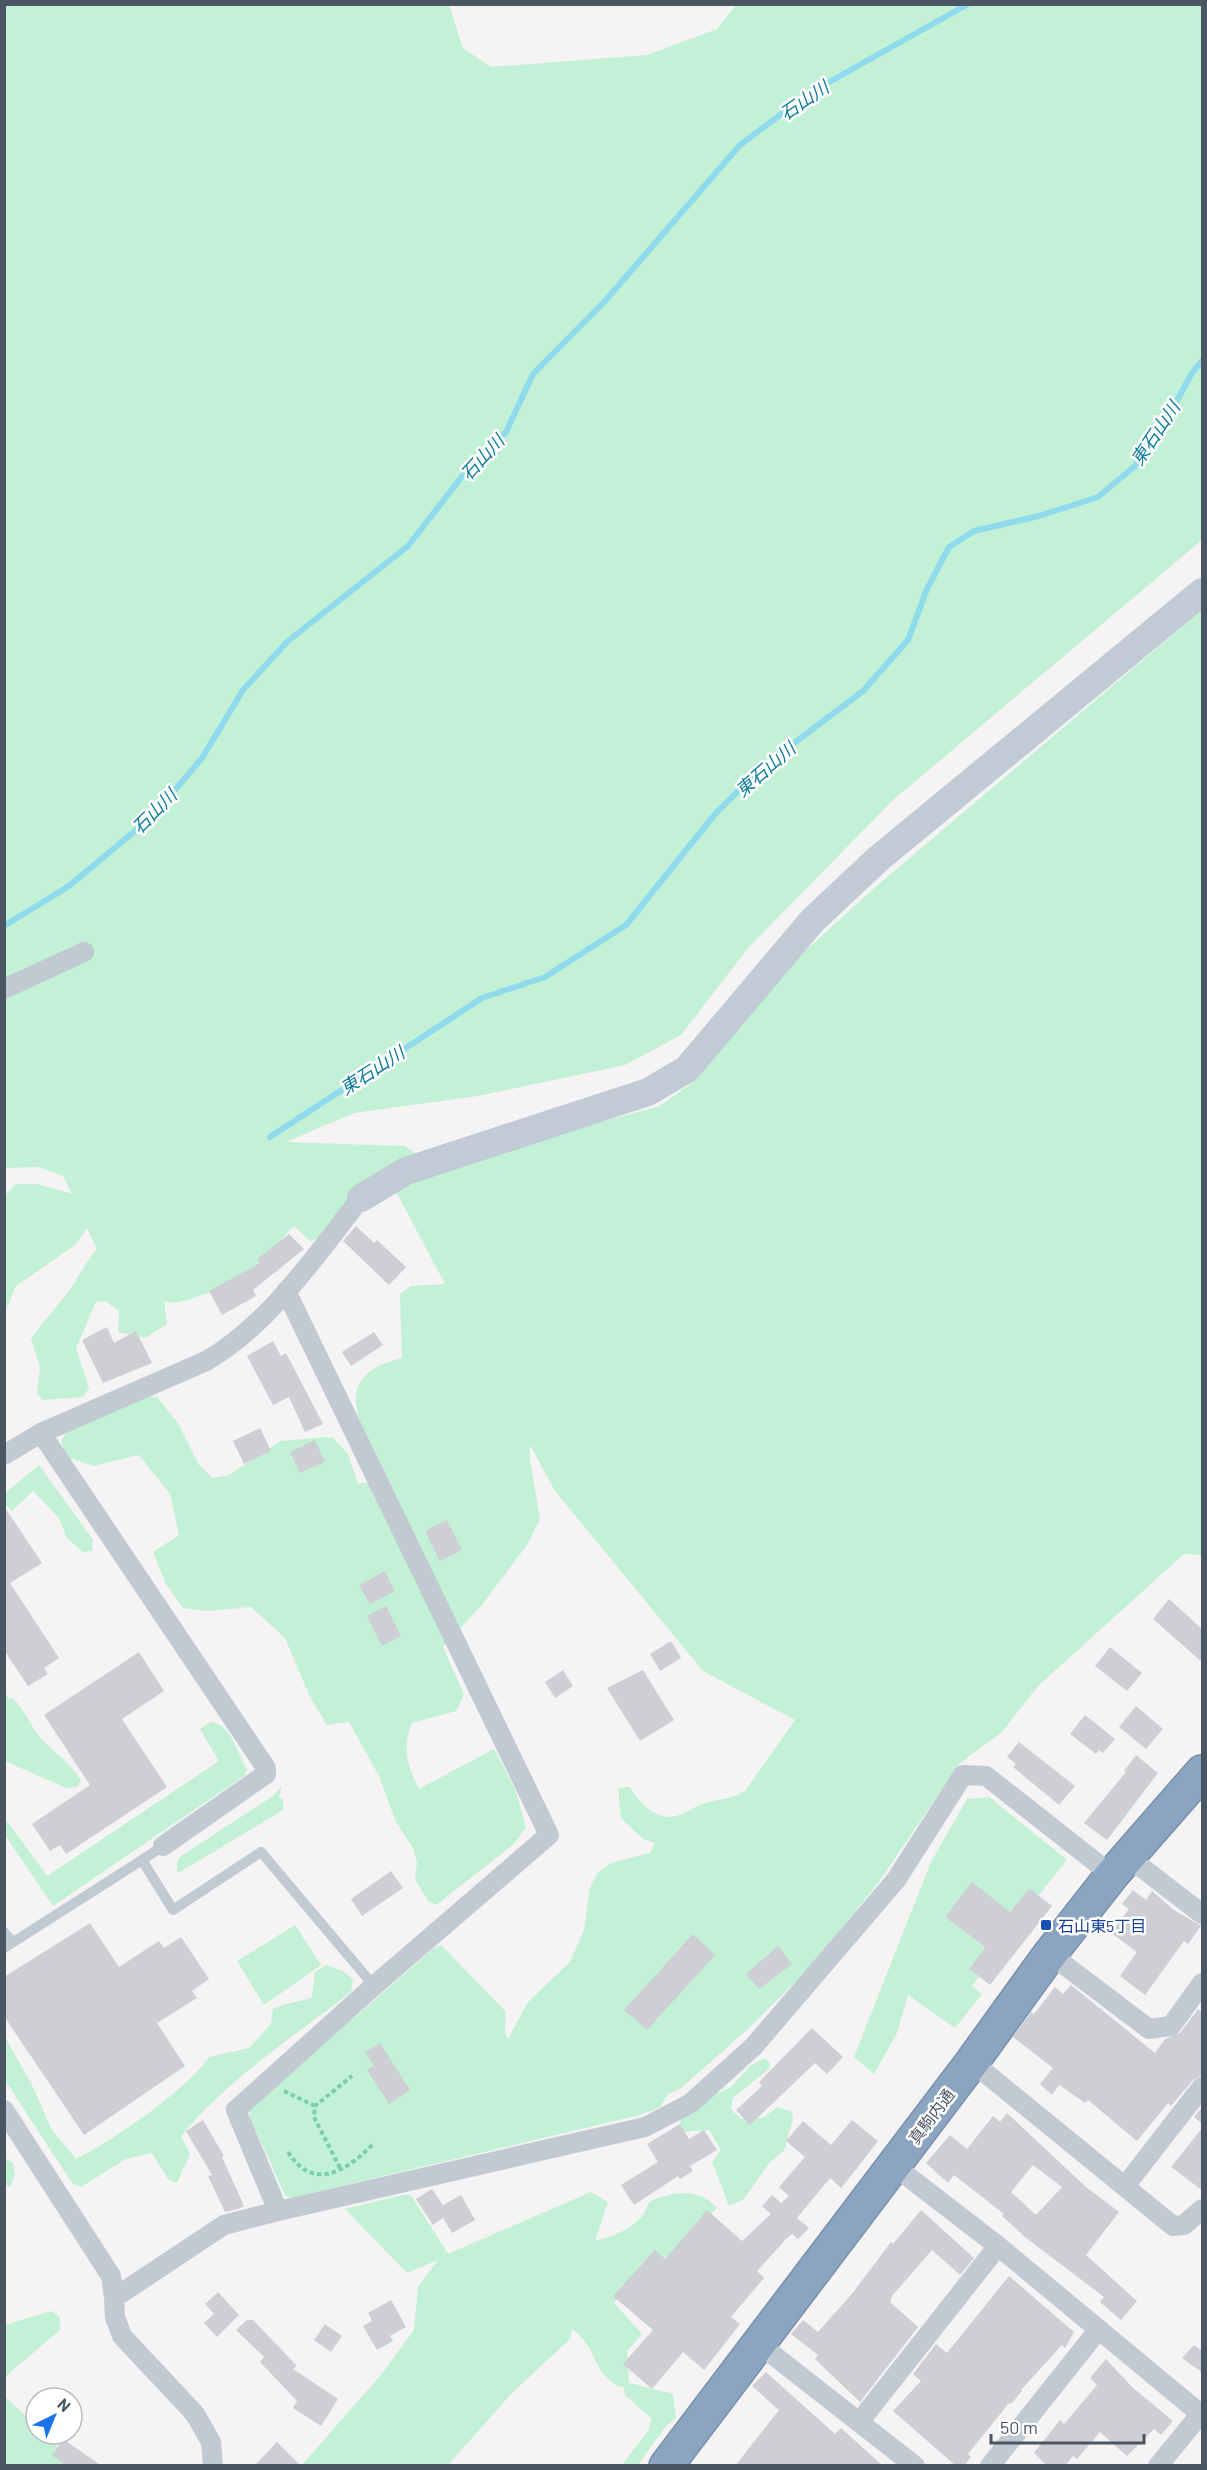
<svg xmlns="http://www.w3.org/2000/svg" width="1207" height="2470" font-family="Barlow,'Noto Sans JP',sans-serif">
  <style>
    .green { fill: #c3f1d5 }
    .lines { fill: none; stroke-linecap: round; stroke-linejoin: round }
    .stream { stroke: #90daee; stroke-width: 6 }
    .building { fill: #cdcfd5; fill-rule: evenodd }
    .highway-casing { stroke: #7690ad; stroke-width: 36 }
    .path { stroke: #7ad0a6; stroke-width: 4; stroke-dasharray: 4.5 3; stroke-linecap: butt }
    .lane { stroke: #c1cad2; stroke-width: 10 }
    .street { stroke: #c1cad2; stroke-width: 20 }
    .secondary { stroke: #c1cbd6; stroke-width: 28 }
    .highway { stroke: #8ba5c1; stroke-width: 33 }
    .transit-dot { fill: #1a4fb4; stroke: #fff; stroke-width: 2 }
    .labels { text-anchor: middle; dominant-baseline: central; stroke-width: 5; stroke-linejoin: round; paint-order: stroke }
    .transit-label { font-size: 16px; fill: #164399; stroke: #fff; text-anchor: start }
    .street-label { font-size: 16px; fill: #4a5661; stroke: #fff }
    .water-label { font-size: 18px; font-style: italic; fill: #0c7c9b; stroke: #fff }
  </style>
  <rect width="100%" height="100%" fill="#f5f3f3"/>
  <path class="green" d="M5,5H449L463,48L491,67L647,55L717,29L736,5H1202V540L893,800L748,948L681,1035L625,1065L478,1096L354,1113L286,1142L405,1146L417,1154L324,1237L310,1241L294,1226C280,1239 268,1257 253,1270C239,1281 179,1309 164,1301L167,1324L145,1338L118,1332L119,1311L105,1301L96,1302L76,1348L89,1388L83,1397L42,1400L37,1393L40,1367L31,1339C43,1321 58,1306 70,1289C80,1276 85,1262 97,1249L87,1228L75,1245L16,1286L5,1312V1195L16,1184H37L72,1194L63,1176L38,1167L5,1168Z
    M1202,610V1555L1184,1554L1038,1686L1001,1733L960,1763L878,1883L812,1965L747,2030L681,2088L668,2094L660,2107L640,2115L295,2197H286L250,2118V2110L334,2035L338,2028L354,2018L434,1948L441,1945L506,2012L505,2032L508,2039L528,2002L570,1962L584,1930L590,1887L598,1872L611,1863L650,1853L655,1843L643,1839L621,1818L618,1788L630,1787C638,1801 652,1817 670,1817C681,1817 694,1806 705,1803C720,1799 732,1799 745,1791L795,1720L703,1671L555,1491L530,1445V1460L540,1519L527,1545L481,1606L443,1647L464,1695L456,1711L412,1723C402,1746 407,1767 419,1789L494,1749L515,1789L526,1827L514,1844L436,1905L428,1901L415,1879L417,1863L413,1848L396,1822L379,1776L349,1722L327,1725L310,1697L285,1638L251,1607L208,1611L183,1608L166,1584L153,1552L179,1535L170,1494L139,1455L94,1466L67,1457L61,1441L66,1433L138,1396L157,1397L178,1423L199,1465L213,1478L229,1475L281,1441L327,1437L333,1438L348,1454L358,1484L387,1478C375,1445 333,1398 372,1370C381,1364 393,1361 402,1357L400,1294L411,1286L445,1284L393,1186L414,1173L660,1106L697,1079L793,962L872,890Z
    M39,1465L93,1540L92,1551L83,1552L67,1538L59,1518L33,1491L12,1511L5,1504V1493Z
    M5,1692L9,1699L12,1698C25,1709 29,1723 39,1736C52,1752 71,1762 81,1781L77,1787L66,1788L5,1761Z
    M211,1722C232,1724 237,1754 247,1769L244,1776L53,1906L5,1835V1823L8,1822L47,1876L219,1761L200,1729Z
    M282,1786L279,1797L283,1800V1810L180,1872L177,1871V1862L181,1856L273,1796Z
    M989,1797L1067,1860L1038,1896L1029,1889L1010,1912L972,1883L945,1917L985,1947L969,1969L979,1977L972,1986L982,1994L955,2028L908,1995L897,2033L874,2074L854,2057L931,1862L967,1799Z
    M295,1925L321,1965L264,2005L237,1961Z
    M326,1965L343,1971L353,1979L351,1992C293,2037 228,2079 181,2136L190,2154L177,2183L168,2179L152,2153L126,2159L81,2187L72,2183L5,2080V2037L31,2083L52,2130L76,2159C111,2142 188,2089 209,2057L249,2048L271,2024L273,2009C286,2002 299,2003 312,1997L315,1972Z
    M765,2058L770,2064L769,2069L733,2098L731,2109L741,2119L762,2118L778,2107L792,2112L793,2119L784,2151L770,2162L744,2199L729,2206L712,2162L721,2150L709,2130L679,2132L681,2118L702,2100L730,2088L751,2065Z
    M5,2158L13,2163L15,2175L10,2187L5,2184Z
    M591,2192L608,2202L595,2241C618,2235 642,2226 649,2202C673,2191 698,2187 717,2208L682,2246L636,2277L614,2303L642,2334L627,2351L629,2383L673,2394L676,2418L666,2426L638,2465H622L648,2431L652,2419L625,2395L623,2386L620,2387C591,2372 598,2347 572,2329L570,2339L511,2394L448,2465L301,2466L380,2376L414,2330L418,2287L438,2260L407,2273L345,2209L402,2195H411L448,2254Z
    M51,2311L60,2317V2330L5,2377V2325Z
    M4,2396L36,2425V2434H45L74,2465H5Z"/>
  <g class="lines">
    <path class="stream" d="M4,926L69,886L153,816L202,758L243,690L288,641L408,546L467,470L506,432L533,374L605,301L740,145L808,94L968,4
      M270,1137L482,998L545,977L626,925L715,814L761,768L863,691L908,640L927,589L949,547L974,531L1039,516L1098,497L1135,466L1161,430L1192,373L1202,361"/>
  </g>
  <path class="building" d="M356,1226L374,1243L377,1240L406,1267L389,1285L343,1241Z
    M289,1234L304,1249L253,1290L256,1296L222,1315L209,1291L260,1263L257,1259Z
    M107,1327L114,1343L136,1331L152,1363L103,1383L82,1340Z
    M374,1332L383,1345L351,1366L342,1352Z
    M273,1341L281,1356L286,1353L323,1424L305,1432L289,1397L273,1405L247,1356Z
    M260,1428L271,1451L244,1464L233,1441Z
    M315,1440L325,1462L300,1473L290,1452Z
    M4,1506L42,1563L10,1583L59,1658L44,1668L48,1674L28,1686L4,1650Z
    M447,1520L462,1550L440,1561L425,1531Z
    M385,1571L395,1591L370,1604L359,1585Z
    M1169,1599L1203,1630V1663L1153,1619Z
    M386,1606L401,1636L382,1646L367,1616Z
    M671,1641L681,1658L660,1671L650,1654Z
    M1110,1647L1142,1673L1127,1691L1095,1666Z
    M139,1652L164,1691L122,1719L167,1787L66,1854L60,1845L50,1851L32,1824L90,1785L44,1715Z
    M563,1670L573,1686L555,1698L545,1682Z
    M643,1670L674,1720L640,1741L607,1688Z
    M1136,1706L1163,1729L1146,1749L1119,1727Z
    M1085,1715L1115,1739L1103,1753L1099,1750L1096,1754L1070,1734Z
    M1019,1742L1075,1786L1059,1805L1013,1767L1016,1764L1007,1757Z
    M1136,1755L1158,1773L1107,1840L1084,1823L1126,1772L1124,1771Z
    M391,1871L403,1888L362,1916L351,1899Z
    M972,1882L1010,1912L1029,1888L1052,1906L990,1985L969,1969L985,1947L945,1917Z
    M1133,1890L1146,1900L1152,1891L1174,1910L1201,1926L1188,1944L1184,1941L1145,1995L1120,1976L1137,1952L1111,1933L1129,1909L1122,1904Z
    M90,1923L119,1967L159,1941L164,1948L181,1937L209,1979L192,1991L197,1998L157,2023L185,2066L84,2135L4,2016V1977Z
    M693,1934L715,1955L647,2030L624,2010Z
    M778,1946L792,1964L759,1989L746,1974Z
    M1071,1985L1155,2053L1165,2039L1180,2033L1198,2009L1203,2013V2075L1193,2080L1171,2106L1168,2103L1137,2141L1088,2100L1085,2103L1059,2085L1052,2095L1040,2084L1053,2068L1013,2037L1031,2012L1034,2014L1055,1987L1063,1994Z
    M812,2028L843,2057L827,2074L815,2063L750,2125L736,2110L762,2086L759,2082Z
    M380,2043L410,2090L389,2104L367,2070L374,2066L365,2052Z
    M1203,2106V2124L1194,2117Z
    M1007,2113L1086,2187L1119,2212L1086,2255L1137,2301L1121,2320L1100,2302L1104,2297L1025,2237L1002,2216L1004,2214L954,2175L948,2183L926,2163L950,2135L967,2149L993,2116L1000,2122ZM1033,2165L1062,2187L1036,2215L1011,2192Z
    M203,2120L224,2156L222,2157L244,2206L238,2209L225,2212L208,2176L212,2175L186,2131Z
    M852,2120L878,2141L858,2167L841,2188L830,2178L797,2218L809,2228L798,2239L792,2234L786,2239L757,2271L764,2278L731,2317L740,2324L704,2370L683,2352L652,2389L623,2364L653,2330L613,2296L655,2250L665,2259L707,2210L742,2241L771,2214L762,2206L772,2195L781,2203L789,2196L779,2187L805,2157L786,2141L803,2121L831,2145Z
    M680,2124L689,2139L704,2130L717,2150L690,2166L693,2171L680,2179L678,2176L634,2205L621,2185L658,2162L647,2144Z
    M1203,2127V2191L1171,2167Z
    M432,2189L443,2205L461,2195L475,2220L452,2233L443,2218L433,2225L416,2199Z
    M921,2210L974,2258L960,2275L932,2250L892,2296L890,2302L918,2327L860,2402L815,2359L818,2355L791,2334L803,2320L818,2332L851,2295L891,2242L893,2244Z
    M1009,2276L1074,2332L1065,2348L1062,2345L1021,2390L1022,2391L1011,2404L1009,2403L968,2454L971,2457L964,2466H956L893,2411L921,2381L913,2374L936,2344L947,2353Z
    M218,2292L239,2315L217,2337L204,2323L214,2314L205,2304Z
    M391,2300L406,2327L390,2336L393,2341L377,2350L363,2326L372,2321L368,2313Z
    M247,2320H253L297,2366L293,2369L338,2399L321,2426L293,2408L297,2401L260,2362L264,2357L236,2330Z
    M325,2324L342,2336L331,2352L314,2340Z
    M1194,2345L1203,2352V2373L1182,2358Z
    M1106,2359L1132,2387L1173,2421L1161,2435L1154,2429L1127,2456L1100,2432L1077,2459L1073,2456L1065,2466H1047L1034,2453L1060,2420L1064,2424L1097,2385L1090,2378Z
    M766,2372L835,2434L841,2428L883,2466H735L779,2410L752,2386Z
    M63,2439L102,2466H66L52,2455Z
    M277,2442L301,2466H254Z"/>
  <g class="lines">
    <g class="highway-casing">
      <path id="highway" d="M666,2466L972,2062L1050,1954L1112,1875L1202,1772"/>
    </g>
    <path class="path" d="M284,2091L315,2106
      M288,2152C314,2193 348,2170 374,2143
      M340,2168L314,2117L315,2106L352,2076"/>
    <path class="lane" d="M163,1846L142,1860L173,1910L261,1852L374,1986
      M4,1932L13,1942
      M4,1948L142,1860"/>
    <path class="street" d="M4,989L84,952
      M286,1291L549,1835L376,1984L236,2110L278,2211L645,2127L691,2103L754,2046L896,1880L963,1775L986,1776L1112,1875
      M41,1433L266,1768V1774L163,1846
      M4,1455L41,1433L206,1361C271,1323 315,1256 361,1198
      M1128,1857L1202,1914
      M1050,1954L1149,2029L1171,2026L1202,1983
      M972,2062L1173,2226L1184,2225L1202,2209
      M4,2110L111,2276L114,2298L224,2225L278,2211
      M893,2165L998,2246L1202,2415
      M1125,2186L1202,2087
      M114,2298L115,2317L122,2336L195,2414L211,2442L213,2466
      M759,2344L915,2466
      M860,2421L998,2246
      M990,2466L1099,2329
      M1158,2466L1202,2412"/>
    <path class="secondary" d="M361,1198L406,1171L648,1092L687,1069L812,921L878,859L1202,592"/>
    <use href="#highway" class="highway"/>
  </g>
  <rect class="transit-dot" x="1040" y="1919" width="12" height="12" rx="3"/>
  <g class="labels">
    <g class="transit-label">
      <text x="1058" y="1925">石山東5丁目</text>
    </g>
    <g class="street-label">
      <text transform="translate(931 2116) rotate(-53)">真駒内通</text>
    </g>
    <g class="water-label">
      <text transform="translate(804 100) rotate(-34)">石山川</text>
      <text transform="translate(1155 433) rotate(-56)">東石山川</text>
      <text transform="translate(482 457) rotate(-47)">石山川</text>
      <text transform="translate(765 769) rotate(-41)">東石山川</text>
      <text transform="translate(154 811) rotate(-45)">石山川</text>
      <text transform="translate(372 1070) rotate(-33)">東石山川</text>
    </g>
  </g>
  <rect width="1207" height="2470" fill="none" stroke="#4a5661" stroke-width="12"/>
  <g transform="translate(54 2416) rotate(43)"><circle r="28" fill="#ffffff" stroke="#b7bbc0" stroke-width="1.5"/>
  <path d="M0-4.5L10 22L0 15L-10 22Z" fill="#1a73e8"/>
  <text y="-9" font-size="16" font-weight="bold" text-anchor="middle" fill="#4a5661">N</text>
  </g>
  <path d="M991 2434v9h153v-9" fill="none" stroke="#4a5661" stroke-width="3"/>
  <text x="1000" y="2434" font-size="18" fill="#4a5661" stroke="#ffffff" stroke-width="4.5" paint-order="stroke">50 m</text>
</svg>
